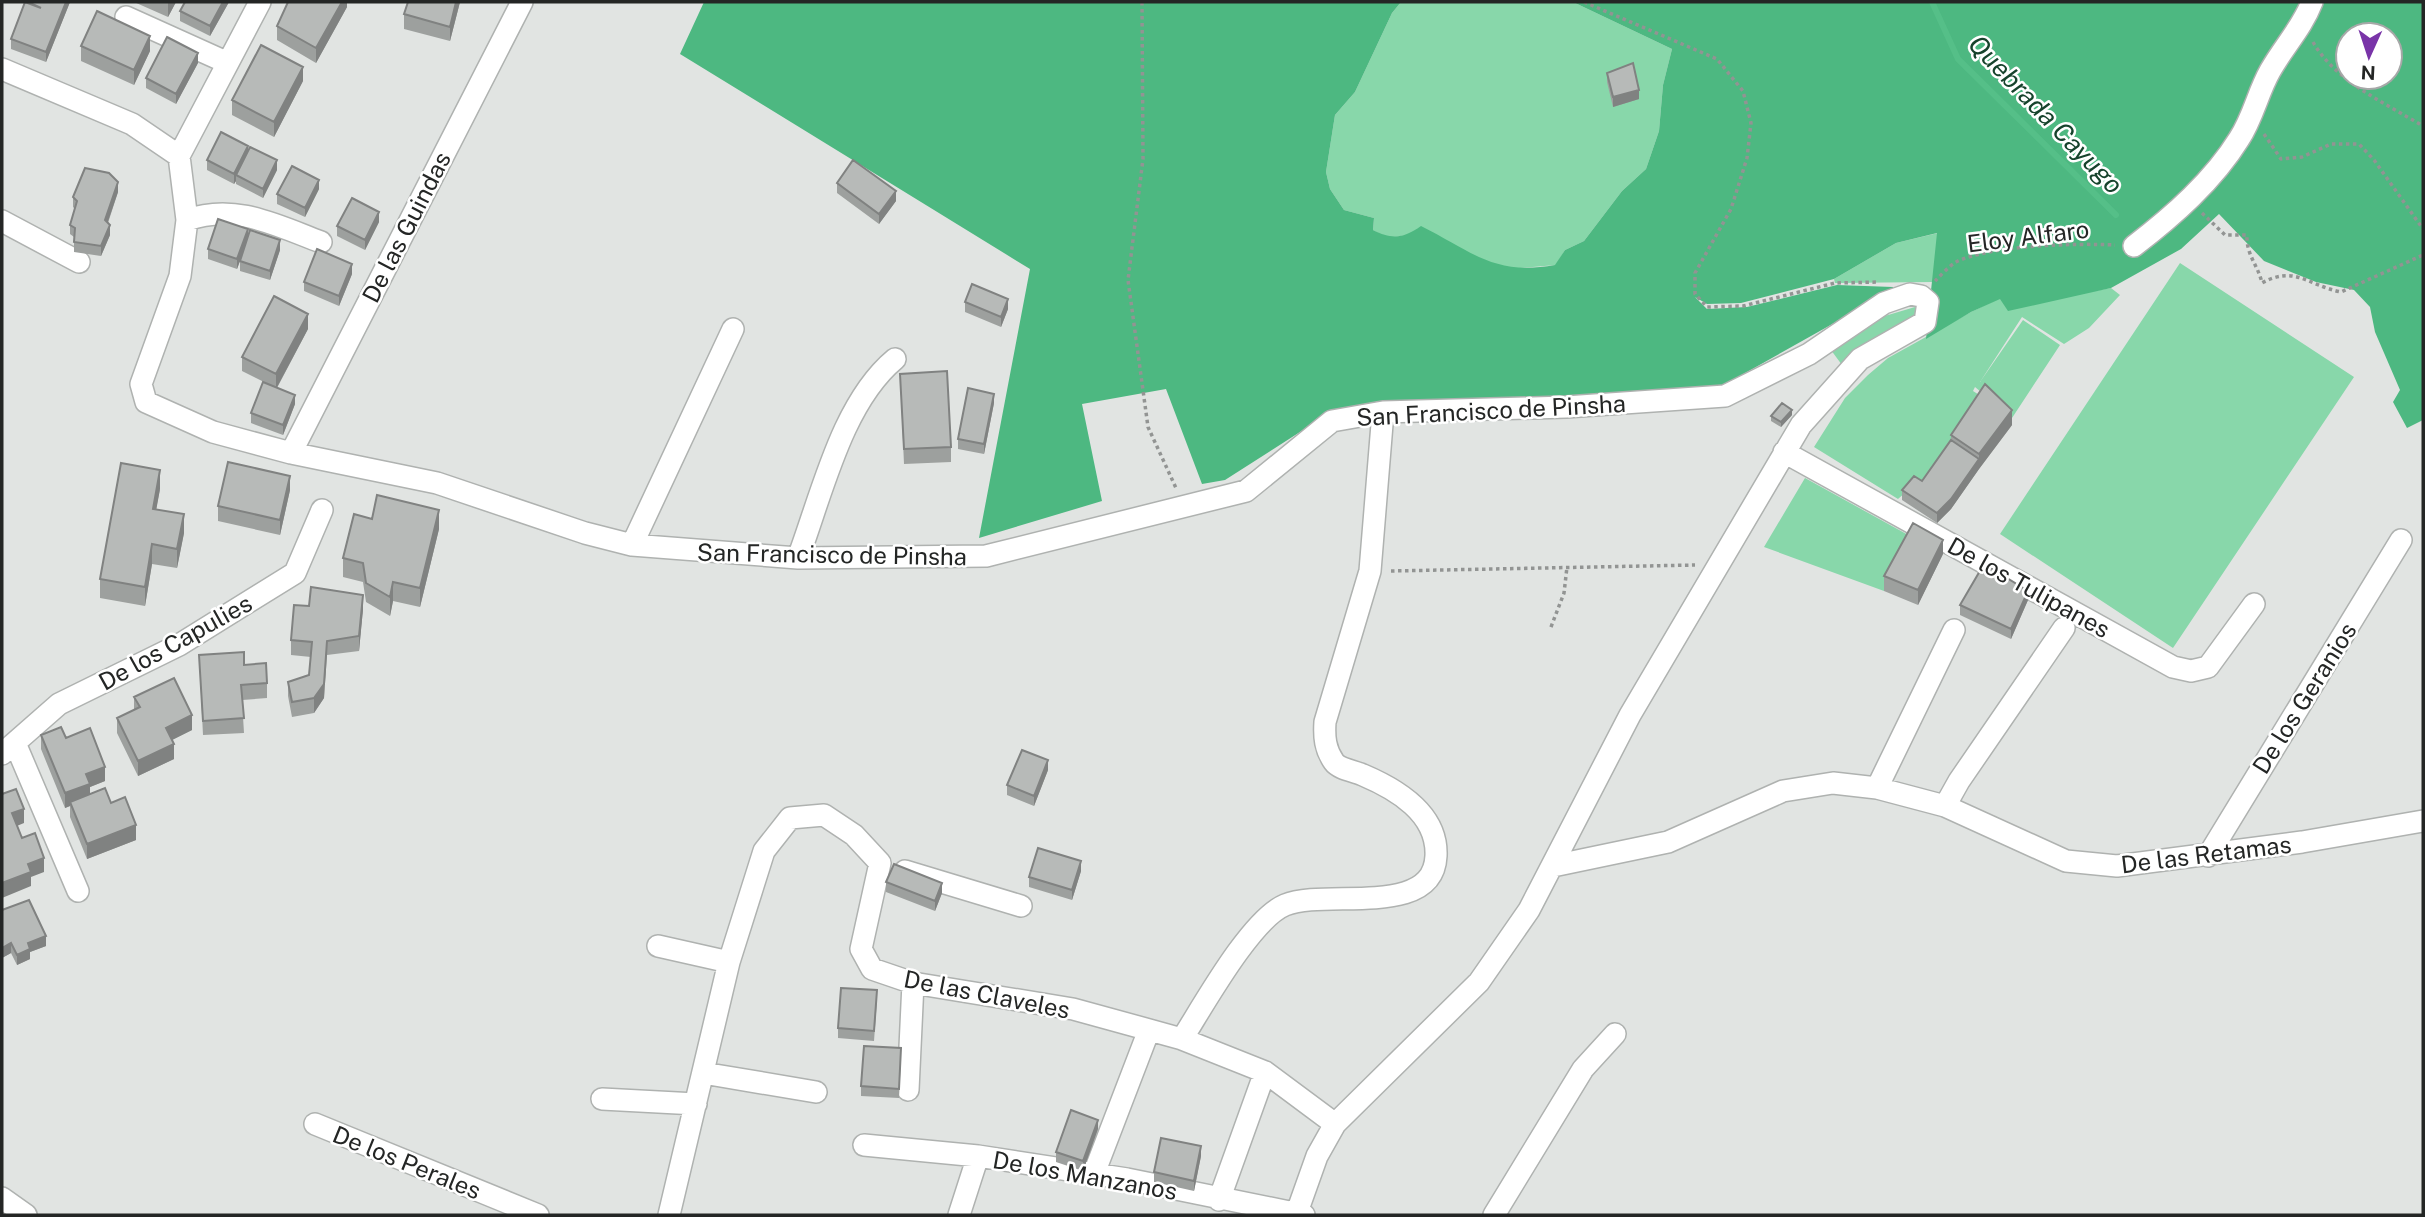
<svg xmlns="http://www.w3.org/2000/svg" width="2425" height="1217" font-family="'Public Sans',sans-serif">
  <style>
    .green { fill: #88d7aa }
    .forest { fill: #4db881; fill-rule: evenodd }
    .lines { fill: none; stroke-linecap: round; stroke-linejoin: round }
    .stream { stroke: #55bf88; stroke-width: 6 }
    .minor-casing { stroke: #afb2b0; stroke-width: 24 }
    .path { stroke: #929493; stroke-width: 3.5; stroke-dasharray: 3.5 3.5; stroke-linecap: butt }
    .minor { stroke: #fff; stroke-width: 21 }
    .wall { fill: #9da09e }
    .shaded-wall { fill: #808281 }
    .building { fill: #b7bab8; stroke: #808281; stroke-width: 2 }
    .labels { text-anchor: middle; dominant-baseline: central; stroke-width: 5; stroke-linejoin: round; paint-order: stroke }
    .street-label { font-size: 24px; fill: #242625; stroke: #fff }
    .water-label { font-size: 26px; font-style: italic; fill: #16432c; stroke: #fff }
  </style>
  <rect width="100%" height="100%" fill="#e1e4e2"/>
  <path class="green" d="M1401,2H1573L1672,49L1663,85L1659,131L1646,169L1622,191L1584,241L1565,250L1556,265L1508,269L1407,235L1388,238L1373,230L1374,218L1344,210L1330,189L1326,172L1335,115L1355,92L1392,13Z
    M1938,233L1934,282L1835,283L1834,279L1896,243Z
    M2180,263L2354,377L2173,648L2000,534Z
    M2111,288L2120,295L2089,328L2064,344L2022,317L1980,382L2023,320L2060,345L2012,418L1975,387L1973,391L1984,398C1965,426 1947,455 1924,479C1917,486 1906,491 1898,499L1814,447L1845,398L1868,375L1888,358L1971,312L2000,298L2051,299Z
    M1915,307L1919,313L1842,365L1828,346L1868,321Z
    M1805,478L1910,536L1884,591L1764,547Z"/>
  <path class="forest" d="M704,2H1401L1392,13L1355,92L1335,115L1326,172L1330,189L1344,210L1374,218L1373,230C1392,240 1404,238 1421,226C1473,252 1494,276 1555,265L1565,250L1584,241L1622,191L1646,169L1659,131L1663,85L1672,49L1573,2H2423V420L2407,428L2393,402L2400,390L2375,332L2370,307L2354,290L2316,282L2264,261L2219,214L2181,249L2111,288L2008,311L2000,299L1971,312L1926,339L1937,233L1896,243L1834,279L1741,303L1707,304L1695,297L1707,309L1747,307L1837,285L1893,287V290L1722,386L1328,414L1225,480L1202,484L1166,389L1082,404L1102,501L979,538L1030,269L680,54ZM2348,35H2390V77H2348Z"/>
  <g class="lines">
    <path class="stream" d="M1932,2L1958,59L2116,215"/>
    <g class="minor-casing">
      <path id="minor" d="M126,17L228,63
        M2,69L132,124L179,156L187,220L180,276L141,384L146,402L213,432L291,453L437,483L585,533L632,545L798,558L986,556L1246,491L1332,421L1383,412L1566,407L1725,396L1809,354L1884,303L1910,294L1921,296L1928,302L1925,322L1860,359L1801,425L1630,715L1529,910L1479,982L1335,1124L1317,1156L1296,1215
        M179,156L260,2
        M187,220C235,203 276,225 321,242
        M2,221L79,262
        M2134,246C2173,216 2213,181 2239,139C2253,118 2258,92 2270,71C2284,46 2302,28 2312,2
        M1784,452L2173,667L2191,671L2208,667L2254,604
        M291,453L522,2
        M632,545L733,329
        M798,558C822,494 842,403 895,359
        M15,743L78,891
        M2,754L59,704L179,645L295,573L322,510
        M1877,788L1954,630
        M1945,806L1959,781L2064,628
        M2208,856L2401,540
        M1553,866L1668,842L1783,791L1833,783L1877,788L1945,806L2066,861L2117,866L2302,842L2423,821
        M905,871L1021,906
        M658,946L729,962
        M1182,1039C1203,1006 1251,919 1285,905C1326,888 1433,919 1436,856C1438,813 1396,789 1363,775C1354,771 1339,769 1334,762C1325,749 1324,737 1325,722L1370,571L1383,412
        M703,1073L816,1092
        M908,1090L913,983
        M602,1099L696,1104
        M315,1124L538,1215
        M864,1145L978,1156L1127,1179L1304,1215
        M1093,1176L1149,1030
        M2,1198L26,1215
        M1219,1200L1265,1072
        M669,1215L729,962L764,851L790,818L824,815L854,835L880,863L861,949L872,969L913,983L1073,1009L1182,1039L1265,1072L1335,1124
        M959,1215L978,1156
        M1494,1215L1583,1069L1615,1034"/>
    </g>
    <path class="path" d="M1142,2L1143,159L1128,280L1148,427L1176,488
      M1584,2L1717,59L1743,91L1751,123L1747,158L1731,209L1695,273V294L1707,307L1743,306L1835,283L1879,282
      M2313,42C2335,81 2385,103 2423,126
      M2264,134L2281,159L2302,157L2331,144H2359L2374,160L2423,229
      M2202,213L2225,235H2247C2246,255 2258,265 2262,283C2295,265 2307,285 2341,292L2423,255
      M1935,281C1941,275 1949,266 1956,262C1990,245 2076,243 2115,245
      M1391,571L1695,565
      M1551,627L1564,593L1567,567"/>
    <use href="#minor" class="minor"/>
  </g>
  <path class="wall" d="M25,2H70L46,62L11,49V39Z
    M134,2H176L168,17Z
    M185,2H229L210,36L180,21V11Z
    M347,2V7L316,63L277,40V26Z
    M460,2L450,41L404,29V14Z
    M81,46L150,51L134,85L81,61Z
    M198,63L176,104L146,88V78Z
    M1607,73L1639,99L1613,107L1607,82Z
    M303,81L274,137L232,115V100Z
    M248,149L277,170L263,198L236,184V181L234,184L207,170V160Z
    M837,183L896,201L879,224L837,193Z
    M319,189L305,217L277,204V194Z
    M118,192L108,223L110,235L101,256L74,252V237L70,234V225L75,209L73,207V197Z
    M379,222L365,250L337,236V226Z
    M248,237L280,250L270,280L240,271V261L237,269L208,259V249Z
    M352,274L339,306L304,291V282Z
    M965,302L1008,309L1001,327L965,312Z
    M308,329L277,388L295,404L283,435L251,423V413L264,382L242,371V357Z
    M900,374L951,447V462L904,464Z
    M994,403L984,454L958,449V439Z
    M1792,415L1781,427L1771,421V416Z
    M2012,425L1979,469L1951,509L1937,523L1902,500V490L1922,481L1951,440V435Z
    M160,489L156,509L184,533L177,568L152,564L145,606L100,598V579Z
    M290,490L280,535L218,521V506Z
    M372,519L439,529L420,607L393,601L390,616L366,602L363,582L343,577V558Z
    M1943,554L1918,605L1884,591V576Z
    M2028,600L2011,639L1960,615V605Z
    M363,609L359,651L327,655L324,698L314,713L292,717L288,696V682L309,675L311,657L291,655V640Z
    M199,655L244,665L267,683V698L242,700L244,733L203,735Z
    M134,697L192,730L172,740L174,759L138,776L117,733V718L134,710Z
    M41,735L66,738L105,781L90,787V794L111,803L136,840L87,859L70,817V806L65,808L41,749Z
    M1048,770L1034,806L1007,795V785Z
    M1081,871L1072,900L1029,887V877Z
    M886,882L942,893L935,911L886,892Z
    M2,910L46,946L30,952V959L17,965L11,953L2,958Z
    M877,1000L874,1041L838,1038V1028Z
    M901,1058L899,1098L861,1096V1086Z
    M1098,1129L1083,1171L1056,1162V1152Z
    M1201,1156L1194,1191L1154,1182V1172Z"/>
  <path class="shaded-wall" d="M66,2H70L46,62V52Z
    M169,2H176L168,17V3Z
    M223,2H229L210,36V26Z
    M342,2H347V7L316,63V48Z
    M456,2H460L450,41V27Z
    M150,36V51L134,85V70Z
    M198,53V63L176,104V94Z
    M303,67V81L274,137V122Z
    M1639,90V99L1613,107V97Z
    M248,146V156L236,175V181L234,184V174Z
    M277,160V170L263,198V189Z
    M319,180V189L305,217V208Z
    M118,182V192L105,230V220Z
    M896,191V201L879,224V214Z
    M379,212V222L365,250V240Z
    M110,225V235L101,256V246Z
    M248,229V239L237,269V259Z
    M280,240V250L270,280V271Z
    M352,264V274L339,306V296Z
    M1008,299V309L1001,327V317Z
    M308,314V329L276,389V374Z
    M994,394V403L984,454V444Z
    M295,395V404L283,435V425Z
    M1792,410V415L1781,427V422Z
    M2012,410V425L1979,469L1951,509L1937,523V513L1979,459V454Z
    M160,470V489L153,528V509Z
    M290,476V490L280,535V520Z
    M439,510V529L420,607V588Z
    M184,514V533L177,568V549Z
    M1943,540V554L1918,605V590Z
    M152,544V564L145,606V587Z
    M393,582V601L390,616V597Z
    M2028,591V600L2011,639V629Z
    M363,595V609L359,651V636Z
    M327,641L324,698L314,713V698Z
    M192,715V730L166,743V728Z
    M174,744V759L138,776V761Z
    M1048,760V770L1034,806V796Z
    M105,767V781L90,787V798L70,802V806L65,808V793L86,774Z
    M24,809V823L12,828V813Z
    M136,825V840L87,859V844Z
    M44,858V872L31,877V886L2,898V883L28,864Z
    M1081,861V871L1072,900V890Z
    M942,883V893L935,911V901Z
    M46,936V946L30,952V959L17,965V955L28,943Z
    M11,943V953L2,958V948Z
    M1098,1120V1129L1083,1171V1161Z
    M1201,1146V1156L1194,1191V1181Z"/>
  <path class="building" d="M25,2L41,8L28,2H66L46,52L11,39Z
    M185,2H223L210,26L180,11Z
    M288,2H342L316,48L277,26Z
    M408,2H456L450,27L404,14Z
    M97,11L150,36L134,70L81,46Z
    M167,37L198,53L176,94L146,78Z
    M261,45L303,67L274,122L232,100Z
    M1633,63L1639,90L1613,97L1607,73Z
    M221,132L248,146L234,174L207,160Z
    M250,147L277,160L263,189L236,175Z
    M853,160L896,191L879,214L837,183Z
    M292,166L319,180L305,208L277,194Z
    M85,168L109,173L118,182L105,220L110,225L101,246L74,242L75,228L70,225L77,201L73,197Z
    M352,198L379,212L365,240L337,226Z
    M218,219L248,229L237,259L208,249Z
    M250,230L280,240L270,271L240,261Z
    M317,249L352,264L339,296L304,282Z
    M972,284L1008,299L1001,317L965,302Z
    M274,296L308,314L276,374L242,357Z
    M947,371L951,447L904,449L900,374Z
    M263,382L295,395L283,425L251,413Z
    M1985,384L2012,410L1979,454L1951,435Z
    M968,388L994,394L984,444L958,439Z
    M1782,403L1792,410L1781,422L1771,416Z
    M1951,440L1979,459L1951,499L1937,513L1902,490L1914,476L1922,481Z
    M228,462L290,476L280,520L218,506Z
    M121,463L160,470L153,509L184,514L177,549L152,544L145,587L100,579Z
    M377,495L439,510L420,588L393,582L390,597L366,583L363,563L343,558L354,514L372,519Z
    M1913,523L1943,540L1918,590L1884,576Z
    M1984,564L2028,591L2011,629L1960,605Z
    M311,587L363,595L359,636L327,641L324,684L314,698L292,702L288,682L309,675L312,642L291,640L294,605L309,606Z
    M244,652V665L266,663L267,683L241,685L244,718L203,721L199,655Z
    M174,678L192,715L166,728L174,744L138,761L117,718L140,707L134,697Z
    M61,727L66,738L90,728L105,767L86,774L90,784L65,793L41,735Z
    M1022,750L1048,760L1034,796L1007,785Z
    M105,788L111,803L125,797L136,825L87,844L70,802Z
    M16,789L24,809L12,813L22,838L35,833L44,858L28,864L31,872L2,883V794Z
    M1038,848L1081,861L1072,890L1029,877Z
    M894,864L942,883L935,901L886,882Z
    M29,900L46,936L28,943L30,949L17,955L11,943L2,948V910Z
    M841,988L877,990L874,1031L838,1028Z
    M864,1046L901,1048L899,1089L861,1086Z
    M1071,1110L1098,1120L1083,1161L1056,1152Z
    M1161,1138L1201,1146L1194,1181L1154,1172Z"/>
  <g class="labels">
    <g class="street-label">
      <text transform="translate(406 227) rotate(-63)">De las Guindas</text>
      <text transform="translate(2028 236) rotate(-7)">Eloy Alfaro</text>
      <text transform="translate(1491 410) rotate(-3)">San Francisco de Pinsha</text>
      <text transform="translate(832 554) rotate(1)">San Francisco de Pinsha</text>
      <text transform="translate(2029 587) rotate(29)">De los Tulipanes</text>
      <text transform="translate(175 642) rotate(-29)">De los Capulies</text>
      <text transform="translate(2304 698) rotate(-58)">De los Geranios</text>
      <text transform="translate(2206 854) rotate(-7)">De las Retamas</text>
      <text transform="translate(987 994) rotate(11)">De las Claveles</text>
      <text transform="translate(407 1162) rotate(22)">De los Perales</text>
      <text transform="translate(1085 1175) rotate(10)">De los Manzanos</text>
    </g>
    <g class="water-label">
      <text transform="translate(2046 114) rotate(46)">Quebrada Cayugo</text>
    </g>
  </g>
  <rect width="2425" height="1217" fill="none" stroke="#242625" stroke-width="7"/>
  <g transform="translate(2369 56) rotate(183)"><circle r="33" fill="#ffffff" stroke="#a7a8a8" stroke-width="2"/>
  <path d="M0-5L12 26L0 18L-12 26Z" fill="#7934a8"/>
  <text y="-10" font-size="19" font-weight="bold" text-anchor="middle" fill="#242625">N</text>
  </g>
</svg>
